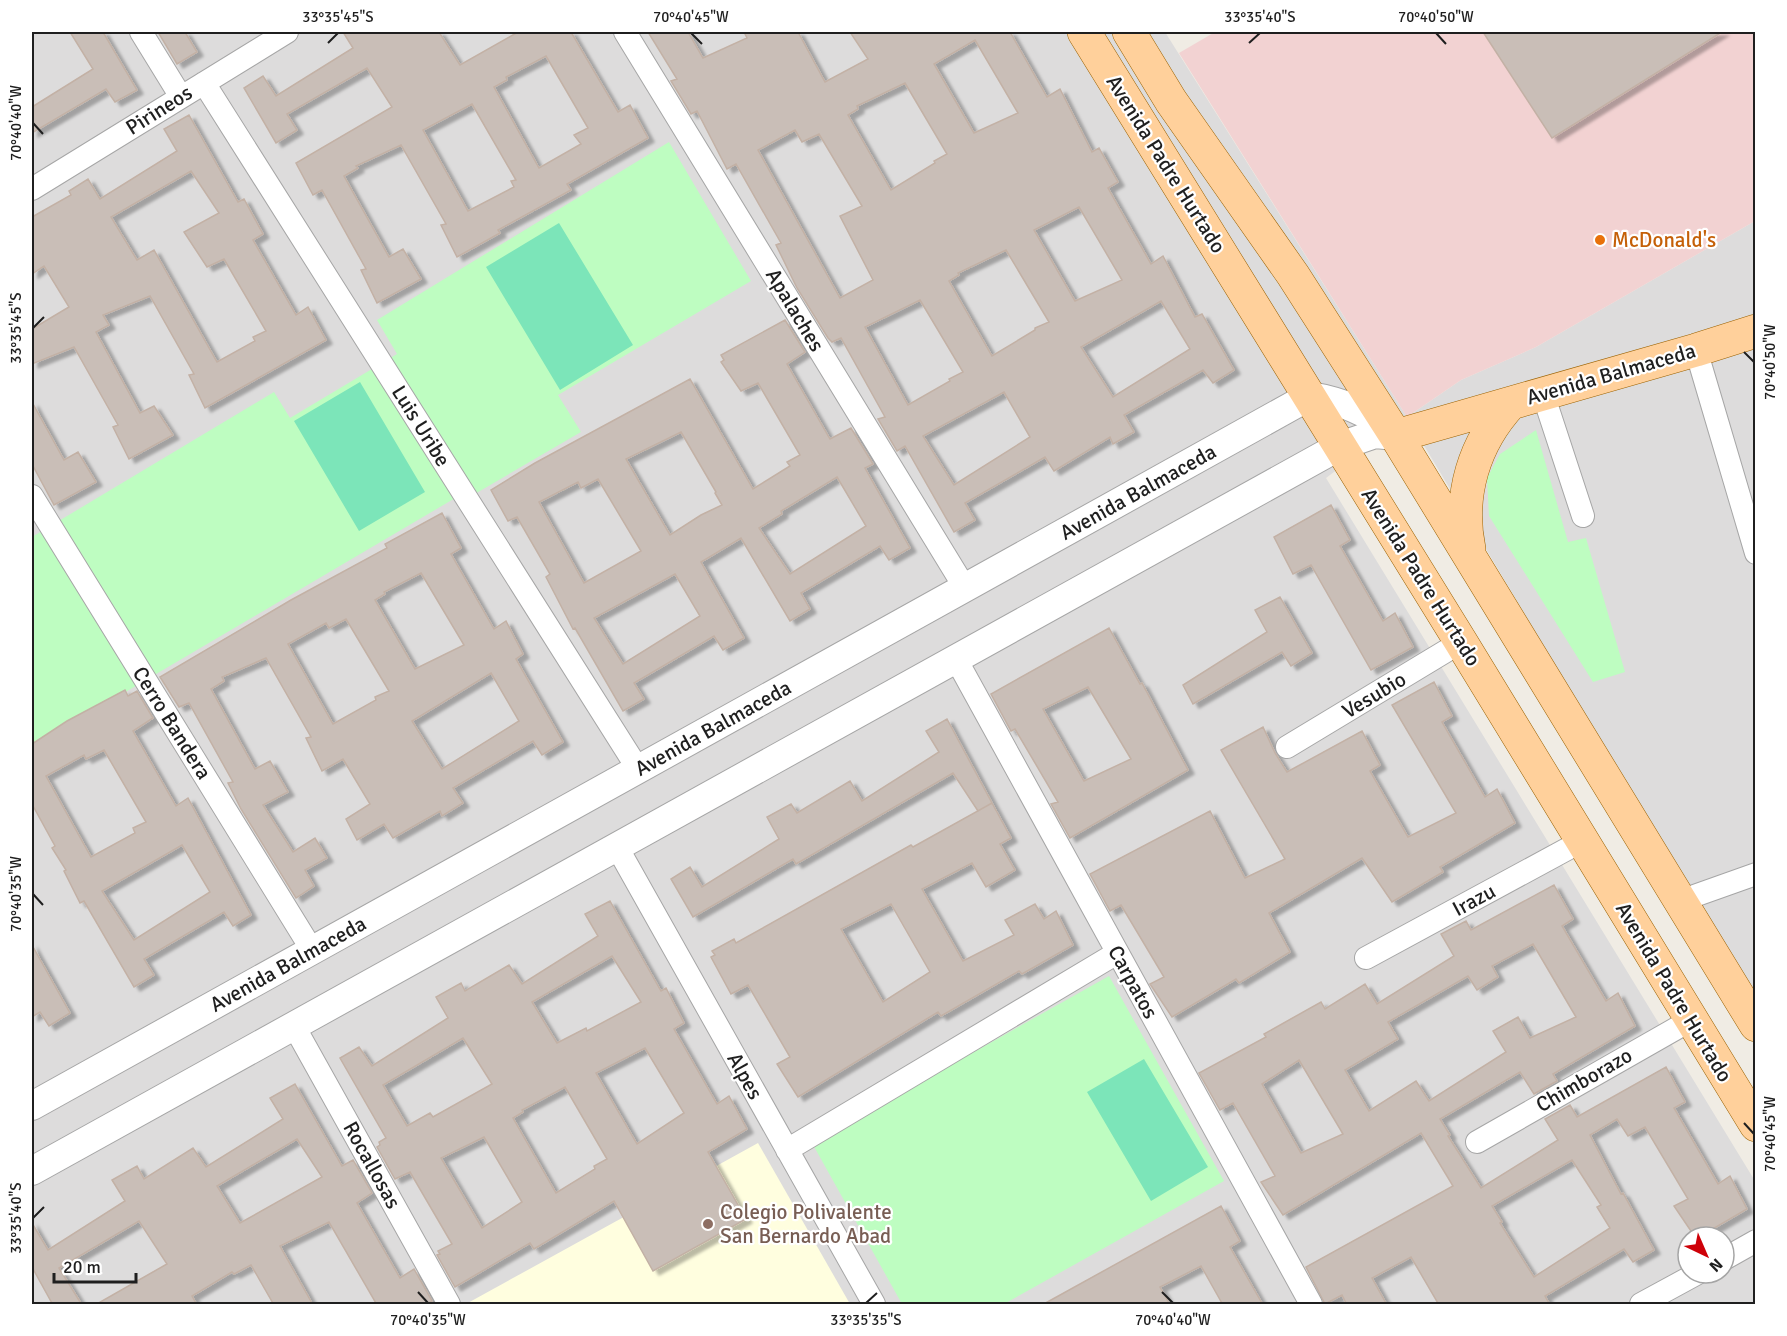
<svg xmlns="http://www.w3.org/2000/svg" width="1787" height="1336" font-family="Signika,sans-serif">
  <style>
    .residential { fill: #dddcdc; fill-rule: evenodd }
    .commercial { fill: #f2d2d2 }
    .education { fill: #fffedf }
    .park { fill: #befdc1 }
    .pitch { fill: #7ce5b9 }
    .building { fill: #c9beb7; stroke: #c3b1a5; stroke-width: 1.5; fill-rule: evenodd; filter: url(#shadow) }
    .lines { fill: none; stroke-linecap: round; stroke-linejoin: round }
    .minor-casing { stroke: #a6a6a6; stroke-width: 24 }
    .tertiary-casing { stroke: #a6a6a6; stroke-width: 30 }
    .primary-casing { stroke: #9a6100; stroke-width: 34 }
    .minor { stroke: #fff; stroke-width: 22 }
    .tertiary { stroke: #fff; stroke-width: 28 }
    .primary { stroke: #ffd09b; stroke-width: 33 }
    .ticks { fill: none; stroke: #1f1f1f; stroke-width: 2 }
    .food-dot { fill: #e8710a; stroke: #fff; stroke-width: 2 }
    .education-dot { fill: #8d6e63; stroke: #fff; stroke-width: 2 }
    .labels { text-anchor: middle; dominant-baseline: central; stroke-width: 4.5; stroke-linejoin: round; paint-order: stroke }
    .street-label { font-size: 21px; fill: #1f1f1f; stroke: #fff }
    .food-label { font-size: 21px; fill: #c56008; stroke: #fff; text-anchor: start }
    .education-label { font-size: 21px; fill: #785e54; stroke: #fff; text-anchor: start }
    .neatline { fill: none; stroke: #1f1f1f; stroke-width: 2 }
    .ticks-label { font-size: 15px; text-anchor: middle; fill: #1f1f1f }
  </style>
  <defs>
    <filter id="shadow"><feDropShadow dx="6" dy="4" stdDeviation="1.5" flood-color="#0004"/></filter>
  </defs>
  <rect width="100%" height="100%" fill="#f0ece4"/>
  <path class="residential" d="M32,32H1165L1407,417L1461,380L1536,347L1755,221V999L1407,417L1326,478L1755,1181V1304H32ZM1688,1237H1724V1273H1688Z"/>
  <path class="commercial" d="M1215,32H1755V221L1536,347L1461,380L1407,417L1179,53Z"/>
  <path class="education" d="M758,1143L850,1304H466Z"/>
  <path class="park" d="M669,142L751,281L558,395L581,432L461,502L457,497L32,747V537L274,392L290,418L397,354L377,320Z
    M1536,430L1568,542L1586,538L1625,672L1593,682L1489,516L1487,478L1500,454Z
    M1109,976L1224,1181L1004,1304H902L812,1143Z"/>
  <path class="pitch" d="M559,223L633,345L560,390L486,267Z
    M360,382L425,492L359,531L294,421Z
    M1144,1059L1208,1167L1151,1201L1087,1092Z"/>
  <path class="building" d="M70,32H103L137,90L115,102L106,89L32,133V107L93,69Z
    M158,32H185L197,52L177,64Z
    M343,32H439L460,65L518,32H571L618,112L630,105L648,138L567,184L571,190L498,230L500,233L457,257L441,225L446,224L401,145L356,166L358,168L344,176L389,257L403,249L421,279L377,303L361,270L366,269L322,190L313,195L296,163L392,107L367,68L287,114L297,130L276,143L244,88L263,76L276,96L353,48ZM546,56L588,128L574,135L581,144L539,168L494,87L507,80L506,77ZM472,104L516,180L511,181L514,187L468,211L423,130Z
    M648,32H688L703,58L747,38L744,32H798L825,82L868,59L850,32H1010L1047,97L1060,89L1092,152L1099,148L1118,182L1108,188L1151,264L1163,256L1195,317L1202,314L1234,370L1213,383L1203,370L1124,415L1134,432L1113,444L1110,437L1054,471L1045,457L965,503L975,520L954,532L905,446L897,451L878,419L885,417L841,338L832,342L828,338L797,288L776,245L781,243L736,164L727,169L697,111L691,114L671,81L677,79ZM975,40L1018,113L974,133L934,64ZM905,83L947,154L934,161L935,163L891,190L848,115L858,109L857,106ZM795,130L802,142L819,134L862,206L840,216L873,280L840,298L758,150ZM1079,207L1122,280L1075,301L1034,230ZM1006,250L1049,322L1035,328V330L992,356L949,281L959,275L958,273ZM920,300L963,372L949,379L950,381L908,405L865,327ZM1161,301L1190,349L1113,397L1081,347ZM1004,392L1030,437L954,485L923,436Z
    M1483,32H1722L1552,138Z
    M189,115L238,202L244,199L263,234L253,240L296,315L308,307L326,340L205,408L189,375L194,374L150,296L103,315L109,325L96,332L140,413L154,406L173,435L129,459L113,427L118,425L74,347L32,364V329L69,307L44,266L32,274V217L71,195L69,191L88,179L100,199L177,151L164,129ZM191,171L219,213L184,232L207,267L224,259L266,331L253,337L255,341L217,362L154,250L137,260L111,217Z
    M785,320L805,352L787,364L830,439L851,428L873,464L865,468L910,548L889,560L880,546L801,593L810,609L790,621L741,538L701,562L744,638L723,650L714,636L634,683L644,699L623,711L575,628L573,629L546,577L550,574L517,517L508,521L491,490L535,463L690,379L753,489L790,466L787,462L800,455L758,383L741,391L721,362L724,360L721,355ZM681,432L716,492L715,493L722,505L701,515L670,535L626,459ZM837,477L866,526L790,574L759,528L782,514L781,511ZM598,479L641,551L584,583L539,502L578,482L581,488ZM675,574L700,616L623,664L594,618Z
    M32,402L64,460L78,452L96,482L54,505L32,464Z
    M1331,505L1350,540L1340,546L1383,621L1395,613L1413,647L1371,670L1311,565L1293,574L1274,537Z
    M442,513L461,548L451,554L494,629L506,621L523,654L516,659L563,742L542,755L533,741L453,788L463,803L442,816L440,811L393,838L384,824L357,840L346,819L370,804L343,759L322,771L306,738L311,737L266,658L222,677L224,681L211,689L255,769L270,761L288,792L263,805L293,852L315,838L327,858L305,870L314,886L296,898L241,809L228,783L233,782L189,703L179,707L160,677L291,600L387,548L385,544ZM421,573L464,645L415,669L375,600L385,594L384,592ZM346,619L389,691L375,697L376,700L333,724L288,644L326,623L329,628ZM491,673L519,721L442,769L412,721Z
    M1280,597L1312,653L1291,666L1282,652L1193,704L1183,685L1267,632L1255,610Z
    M1109,628L1140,684L1142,683L1188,770L1070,838L1051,804L1058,802L1015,729L1011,731L991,694ZM1088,687L1131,759L1084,781L1043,709Z
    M1434,682L1452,716L1442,722L1485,797L1497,789L1515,823L1440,867L1443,872L1392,902L1362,858L1269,913L1290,952L1239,983L1236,979L1172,1017L1150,984L1164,977L1121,905L1110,911L1090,874L1210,811L1245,878L1285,859L1221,750L1263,727L1275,753L1287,772L1362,731L1380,765L1370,771L1408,837L1456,813L1392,705Z
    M125,690L128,696L137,691L153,718L133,731L176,806L188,798L251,915L233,926L224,912L144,959L154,975L134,987L84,901L80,903L64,871L66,870L52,848L55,846L32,804V744L67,721ZM104,750L146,822L133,828L135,833L91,857L46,776L84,755L86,759ZM182,845L210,892L134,940L102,891Z
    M947,719L992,803L978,811L953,773L796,864L793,859L693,917L671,879L690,867L702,887L779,839L767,817L791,804L797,813L850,781L862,801L939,752L926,731Z
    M992,803L1011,838L1000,844L1015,870L986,887L972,863L922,889L963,961L1014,935L1005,920L1035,904L1044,919L1056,911L1073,945L1022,974L1019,971L941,1016L938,1012L798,1097L777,1064L790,1057L748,985L731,994L711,957L715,955L712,951L734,939L736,943L911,845L913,847ZM891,904L930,972L883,1002L841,929Z
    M1554,885L1573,919L1562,926L1606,1001L1618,993L1635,1026L1553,1074L1557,1081L1534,1094L1520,1072L1440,1119L1450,1135L1448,1136L1481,1188L1558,1140L1545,1119L1570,1105L1577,1117L1666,1067L1685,1102L1674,1108L1718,1184L1730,1176L1747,1209L1699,1237H1695L1674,1206L1688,1199L1645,1127L1628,1136L1617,1119L1590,1135L1621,1194L1623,1193L1654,1250L1633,1262L1624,1249L1545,1296L1550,1305H1439L1411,1257L1372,1278L1387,1305H1347L1342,1295L1325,1304L1306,1267L1453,1186L1421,1133L1283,1215L1261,1182L1275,1176L1233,1103L1220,1110L1199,1073L1266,1037L1264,1034L1321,1002L1325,1009L1365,984L1377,1004L1454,956L1441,934L1466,921L1471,930ZM1533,944L1576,1017L1530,1038L1518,1017L1493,1031L1506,1052L1429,1101L1416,1081L1369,1111L1345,1070L1398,1039L1388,1022L1468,976L1477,990L1498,977L1492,966ZM1299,1060L1343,1134L1301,1153L1262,1084ZM1572,1160L1601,1205L1597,1207L1610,1228L1534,1277L1500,1223L1502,1222L1492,1206Z
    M610,901L661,991L666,988L684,1023L674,1029L717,1104L729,1096L747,1129L708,1152L746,1219L653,1271L614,1201L534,1249L530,1243L455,1287L437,1255L440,1254L438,1251L452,1244L410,1172L395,1179L377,1147L380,1145L379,1142L386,1138L340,1058L359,1047L372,1066L448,1018L436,997L461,983L465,991L509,965L522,984L598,936L585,914ZM612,956L641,1002L587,1031L586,1028L557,1043L532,1002ZM463,1038L492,1084L433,1117L430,1113L407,1126L383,1085ZM645,1048L684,1113L637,1144L596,1073ZM565,1087L607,1159L594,1166L595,1169L556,1193L513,1118L523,1112L522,1110ZM484,1137L522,1202L482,1228L441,1158Z
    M32,945L70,1013L49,1026L40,1012L32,1017Z
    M295,1084L342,1166L353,1160L372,1193L357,1203L400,1278L414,1269L432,1301L425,1305H377L329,1222L280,1246L313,1305H274L251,1265L234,1274L232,1272L192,1296L197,1305H95L167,1264L139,1221L59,1268L82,1305H53L32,1267V1223L48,1250L125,1201L112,1180L137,1166L144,1179L193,1148L206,1167L283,1119L270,1098ZM297,1139L322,1177L240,1223L217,1186Z
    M1221,1206L1240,1241L1230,1247L1263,1305H1223L1201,1266L1160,1287L1170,1305H1042Z"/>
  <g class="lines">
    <g class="minor-casing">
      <path id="minor" d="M141,32L181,97
        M625,32L965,588
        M204,83L638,769
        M32,189L287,32
        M1696,350L1756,553
        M1543,394L1583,516
        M32,496L312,950
        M956,659L1311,1304
        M1287,747L1461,642
        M617,847L874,1304
        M1680,901L1756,874
        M1366,958L1582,841
        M294,1026L449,1304
        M1477,1142L1691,1020
        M787,1150L1117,953
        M1724,1259L1756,1241
        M1641,1304L1698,1273"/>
    </g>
    <g class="tertiary-casing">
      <path id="tertiary" d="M32,1106L1310,396C1341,401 1367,411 1391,431
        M32,1171L1340,446L1375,434L1396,436"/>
    </g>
    <g class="primary-casing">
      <path id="primary" d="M1084,32L1461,642L1756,1125
        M1129,32L1171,101L1293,275L1396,436L1756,1025
        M1396,436L1696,350L1756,331
        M1469,549C1458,495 1474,443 1511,403"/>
    </g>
    <use href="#minor" class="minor"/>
    <use href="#tertiary" class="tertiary"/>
    <use href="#primary" class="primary"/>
  </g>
  <path class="ticks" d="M691,33L702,44M1436,33L1446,44M328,43L338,33M1249,43L1260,33M33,123L43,134M33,328L44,317M1744,352L1754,362M33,894L43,905M1744,1123L1754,1134M33,1218L44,1207M418,1292L428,1303M1162,1292L1173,1303M866,1303L877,1293"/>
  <circle class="food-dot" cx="1600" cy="240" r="6"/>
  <circle class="education-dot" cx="708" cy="1224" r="6"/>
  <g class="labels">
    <g class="street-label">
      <text transform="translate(159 110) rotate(-32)">Pirineos</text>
      <text transform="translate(1166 164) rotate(58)">Avenida Padre Hurtado</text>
      <text transform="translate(795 310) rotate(59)">Apalaches</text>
      <text transform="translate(1611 374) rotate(-16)">Avenida Balmaceda</text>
      <text transform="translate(421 426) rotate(58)">Luis Uribe</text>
      <text transform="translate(1138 492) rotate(-29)">Avenida Balmaceda</text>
      <text transform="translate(1421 577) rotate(58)">Avenida Padre Hurtado</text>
      <text transform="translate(1374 695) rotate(-31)">Vesubio</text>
      <text transform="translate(172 723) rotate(58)">Cerro Bandera</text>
      <text transform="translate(713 728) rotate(-29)">Avenida Balmaceda</text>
      <text transform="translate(1474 900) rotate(-28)">Irazu</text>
      <text transform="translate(288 964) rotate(-29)">Avenida Balmaceda</text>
      <text transform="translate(1133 982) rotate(61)">Carpatos</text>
      <text transform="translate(1674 992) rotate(59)">Avenida Padre Hurtado</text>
      <text transform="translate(745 1076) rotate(61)">Alpes</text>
      <text transform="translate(1584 1080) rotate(-30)">Chimborazo</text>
      <text transform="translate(372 1165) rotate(61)">Rocallosas</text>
    </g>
    <g class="food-label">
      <text x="1612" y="240">McDonald's</text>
    </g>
    <g class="education-label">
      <text x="720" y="1212">Colegio Polivalente<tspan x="720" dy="24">San Bernardo Abad</tspan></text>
    </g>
  </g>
  <rect width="1787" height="1336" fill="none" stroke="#ffffff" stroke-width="66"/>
  <g transform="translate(1706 1255) rotate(136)"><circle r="28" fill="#ffffff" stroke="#a5a5a5" stroke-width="1.5"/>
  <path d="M0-4.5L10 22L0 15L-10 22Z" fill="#ce0008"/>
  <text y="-9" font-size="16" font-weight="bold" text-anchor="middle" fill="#1f1f1f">N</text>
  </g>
  <path d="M54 1273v9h82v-9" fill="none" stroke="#1f1f1f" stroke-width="3"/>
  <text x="63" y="1273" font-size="18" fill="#1f1f1f" stroke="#ffffff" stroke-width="4.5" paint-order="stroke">20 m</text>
  <rect x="33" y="33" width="1721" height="1270" class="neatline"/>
  <g class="ticks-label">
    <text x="338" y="22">33°35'45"S</text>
    <text x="691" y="22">70°40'45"W</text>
    <text x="1260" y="22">33°35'40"S</text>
    <text x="1436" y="22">70°40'50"W</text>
    <text transform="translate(16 123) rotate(-90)" y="5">70°40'40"W</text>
    <text transform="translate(16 328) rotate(-90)" y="5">33°35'45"S</text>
    <text transform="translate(1770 362) rotate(-90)" y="5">70°40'50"W</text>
    <text transform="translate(16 894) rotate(-90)" y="5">70°40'35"W</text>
    <text transform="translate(1770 1134) rotate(-90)" y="5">70°40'45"W</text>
    <text transform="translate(16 1218) rotate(-90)" y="5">33°35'40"S</text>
    <text x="428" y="1325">70°40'35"W</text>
    <text x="866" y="1325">33°35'35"S</text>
    <text x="1173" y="1325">70°40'40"W</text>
  </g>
</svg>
